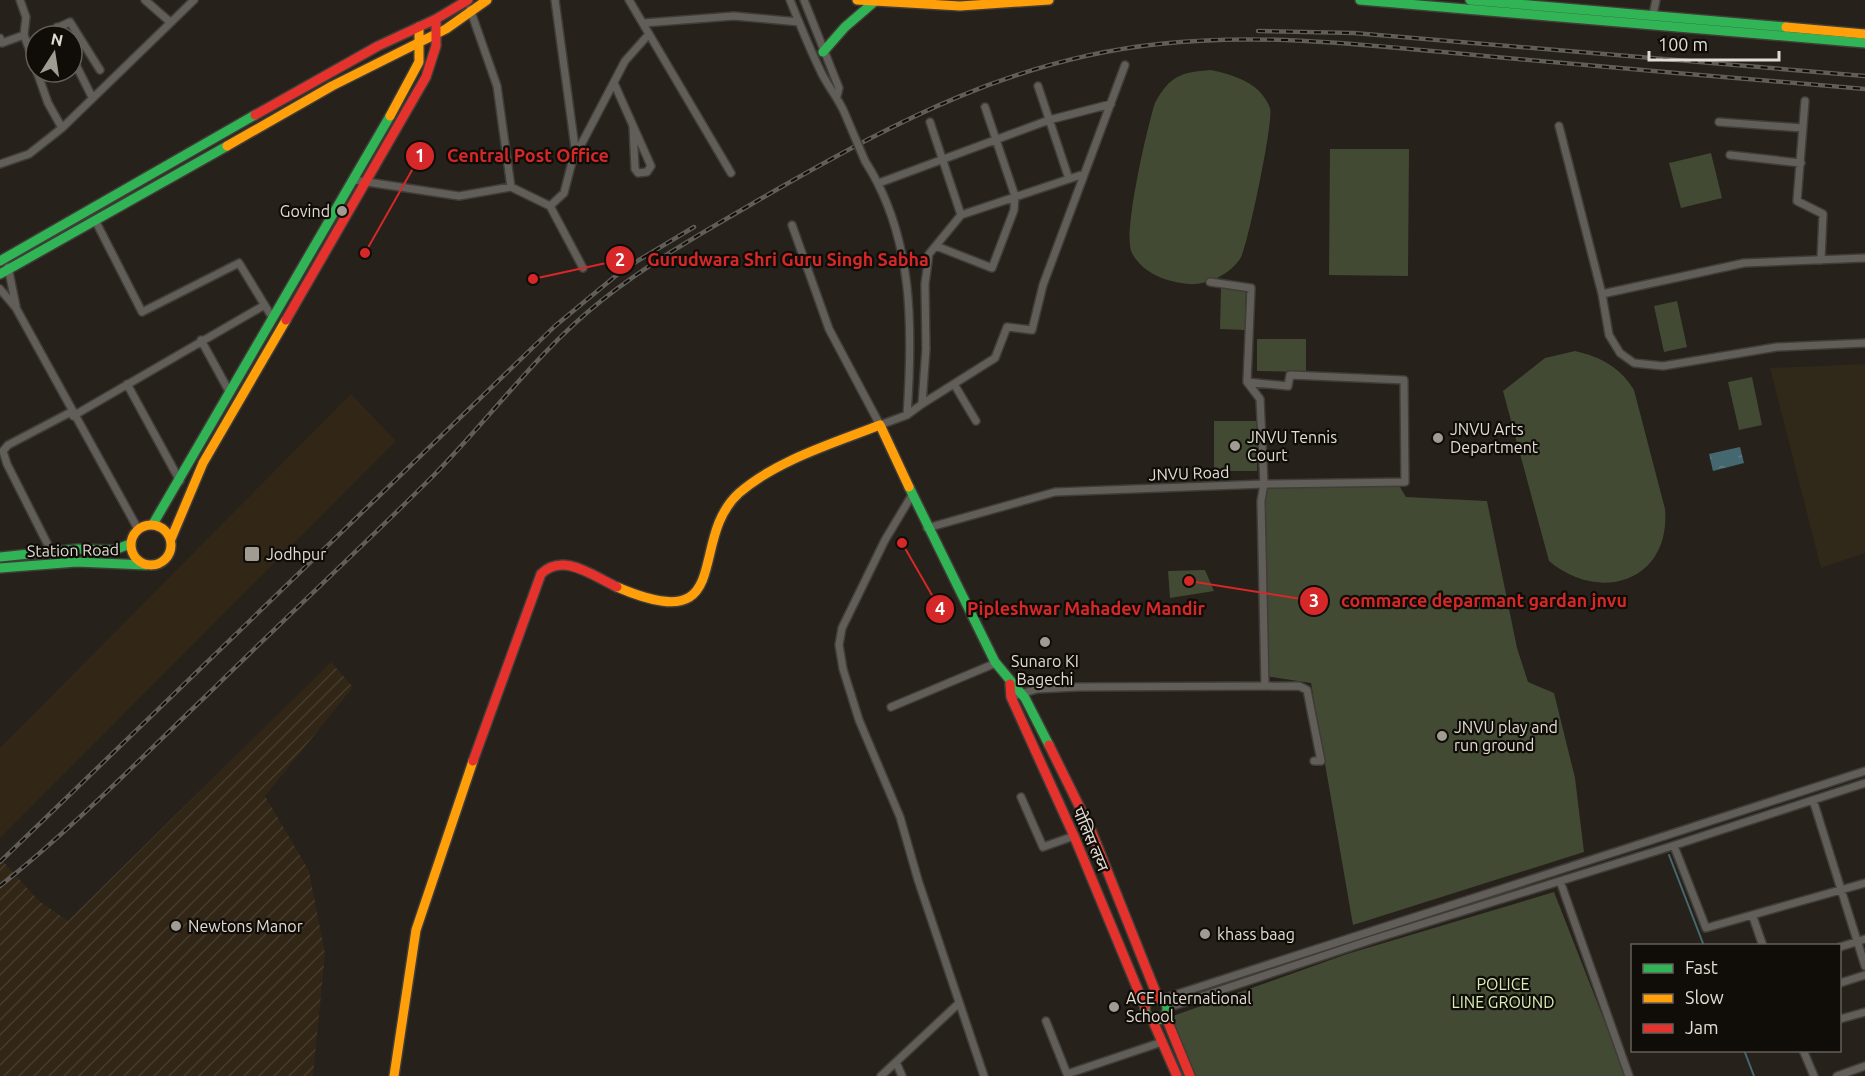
<svg xmlns="http://www.w3.org/2000/svg" width="1865" height="1076" font-family="Ubuntu,'Noto Sans Devanagari',sans-serif">
  <style>
    .industrial { fill: url(#industrial-furrows) }
    .education { fill: #302919 }
    .built { fill: #322717 }
    .green { fill: #424a34 }
    .water { fill: url(#water-ripples) }
    .lines { fill: none; stroke-linecap: round; stroke-linejoin: round }
    .stream { stroke: #456870; stroke-width: 2 }
    .street-casing { stroke: #403c37; stroke-width: 10 }
    .fast-casing { stroke: #403c37; stroke-width: 12 }
    .slow-casing { stroke: #403c37; stroke-width: 12 }
    .jam-casing { stroke: #403c37; stroke-width: 12 }
    .street { stroke: #615d58; stroke-width: 7 }
    .fast { stroke: #30b455; stroke-width: 9 }
    .slow { stroke: #ff9f0a; stroke-width: 9 }
    .jam { stroke: #e5322d; stroke-width: 9 }
    .rail-casing { stroke: #615d58; stroke-width: 4.5 }
    .rail { stroke: #100c07; stroke-width: 2; stroke-dasharray: 7; stroke-linecap: butt }
    .street-bridge-casing { stroke: #403c37; stroke-width: 10; stroke-linecap: butt }
    .street-bridge { stroke: #615d58; stroke-width: 7 }
    .poi-dot { fill: #a09b93; stroke: #100c07; stroke-width: 2 }
    .labels { text-anchor: middle; dominant-baseline: central; stroke-width: 4.5; stroke-linejoin: round; paint-order: stroke }
    .poi-label { font-size: 16px; fill: #e1dcd4; stroke: #100c07; text-anchor: start }
    .street-label { font-size: 16px; fill: #e1dcd4; stroke: #100c07 }
    .park-label { font-size: 16px; fill: #d7eeb6; stroke: #100c07 }
    .leader { fill: none; stroke: #d62828; stroke-width: 2 }
    .callout-dot { fill: #d62828; stroke: #100c07; stroke-width: 2 }
    .mark-label { font-size: 18px; text-anchor: middle; font-weight: bold; fill: #fff }
    .callout-label { font-size: 18px; text-anchor: middle; font-weight: bold; fill: #d62828; stroke: #100c07; stroke-width: 4.5; stroke-linejoin: round; paint-order: stroke }
  </style>
  <defs>
    <pattern id="industrial-furrows" width="10" height="10" patternUnits="userSpaceOnUse" patternTransform="scale(1.5)"><rect width="10" height="10" fill="#322717"/><path d="M-1 1l2-2M0 10L10 0M9 11l2-2" fill="none" stroke="#463c2d"/></pattern>
    <pattern id="water-ripples" width="26" height="14" patternUnits="userSpaceOnUse" patternTransform="scale(1.5)"><rect width="26" height="14" fill="#456870"/><path d="M2 4q2-2 4 0t4 0M15 11q2-2 4 0t4 0" fill="none" stroke="#607d84"/></pattern>
  </defs>
  <rect width="100%" height="100%" fill="#26211a"/>
  <path class="industrial" d="M331,662L353,687L265,796L309,871L325,954L313,1076H0V858L39,901L68,921Z"/>
  <path class="education" d="M1865,364V553L1821,568L1770,368Z"/>
  <path class="built" d="M351,394L396,441L0,838V748Z"/>
  <path class="green" d="M1211,70C1234,75 1261,83 1270,108C1274,120 1249,239 1242,255C1235,272 1207,286 1189,284C1167,282 1143,274 1132,253C1122,236 1147,129 1154,106C1156,99 1164,88 1169,83C1181,72 1196,71 1211,70Z
    M1330,149H1409L1408,276L1329,275Z
    M1711,153L1722,198L1681,208L1669,163Z
    M1221,288L1246,289L1245,330L1220,329Z
    M1677,301L1687,347L1664,352L1654,306Z
    M1257,339H1306V372L1257,371Z
    M1575,351C1601,357 1620,367 1634,390L1665,509C1671,581 1600,604 1549,561L1503,391L1545,358Z
    M1752,377L1762,425L1739,430L1728,382Z
    M1214,421H1257V471H1214Z
    M1397,482L1406,497L1487,501L1517,648L1528,682L1554,693L1575,778L1584,852L1353,925L1311,683L1265,676L1264,484Z
    M1205,570L1214,591L1170,598L1168,571Z
    M1554,892L1626,1076H1196L1170,1017L1347,954Z"/>
  <path class="water" d="M1740,447L1744,463L1713,471L1709,454Z"/>
  <g class="lines">
    <path class="stream" d="M1669,855L1704,946
      M1744,1050L1754,1076"/>
    <g class="street-casing">
      <path id="street" d="M20,0L26,17L24,35L36,68
        M145,0L169,21
        M555,0L576,155
        M629,0L731,173
        M790,0C800,25 810,50 822,74C829,88 839,99 845,114
        M804,0L839,88L837,96
        M470,9L497,86L511,187
        M1653,15L1656,0
        M644,23L734,16L799,22
        M57,27L61,36
        M39,36L70,22L100,70
        M0,38L2,43L24,35
        M72,57L92,97
        M37,72L48,103L62,128
        M614,83L651,166L647,172L638,173L635,169L633,126
        M1038,86L1069,179
        M1805,101L1797,201L1823,214L1821,260
        M930,122L961,215
        M1719,122L1802,128
        M1559,126L1602,294L1609,335L1620,353L1634,363L1663,366L1777,347L1865,343
        M1730,155L1801,163
        M865,161C914,237 913,328 907,415
        M0,164L29,154L62,128L194,0
        M354,180L459,196L511,187L550,206L564,193L572,162L625,61L649,34
        M879,183L1049,120L1111,104
        M550,206L583,268
        M95,220L142,312L239,263L272,317
        M792,225L829,329L880,425L907,415L922,404L926,349L925,284L929,254L961,215L1084,174
        M936,246L992,268L1014,210L1015,196L985,107
        M8,267L16,306
        M1210,282L1251,288L1247,382L1260,399L1264,484L1261,501L1265,686
        M0,289L16,308L138,529
        M1602,294L1744,263L1865,258
        M201,340L230,393
        M127,384L180,481
        M954,384L976,421
        M922,404L995,358L1007,327L1032,330L1043,285L1125,65
        M73,416L263,306
        M912,495L885,540L842,628L839,645L843,669L859,720L900,817L918,880L984,1076
        M927,528L1055,492L1264,484L1405,482L1404,380L1290,375L1288,386L1247,382
        M51,551L7,464L3,451L8,445L71,412
        M1011,697L1037,689L1079,687L1299,686L1307,690L1321,761H1314
        M891,707L996,663
        M1021,797L1043,847L1074,836
        M1813,800L1865,966
        M1674,846L1706,928L1865,883
        M1560,881L1629,1076
        M1753,917L1763,946
        M1840,947L1865,939
        M1840,983L1865,975
        M1162,999L1865,771
        M1167,1008L1371,940L1669,847L1865,783
        M1840,1019L1865,1012
        M1046,1021L1067,1074
        M1803,1050L1814,1076
        M896,1062L902,1076
        M881,1076L958,1004
        M1068,1076L1067,1074L1162,1042
        M1837,1076L1865,1066"/>
    </g>
    <g class="fast-casing">
      <path id="fast" d="M1360,0L1865,43
        M1470,0L1786,27
        M823,52L845,27L874,2
        M0,261L255,115
        M0,274L227,146
        M909,487L995,662L1025,698L1049,745
        M153,524L390,116
        M0,557L77,549L114,550L130,544
        M0,568L77,562L146,565
        M1145 1009a11 11 0 1 1 22 0a11 11 0 1 1-22 0Z"/>
    </g>
    <g class="slow-casing">
      <path id="slow" d="M857,0L960,6L1049,0
        M1786,27L1865,34
        M390,116L419,62V27
        M227,146L332,86L446,29L487,0
        M131 545a20 20 0 1 1 40 0a20 20 0 1 1-40 0Z
        M171,539L203,463L286,320
        M617,587C738,639 686,541 739,493C777,460 834,443 880,425L909,487
        M394,1076L416,930L473,761"/>
    </g>
    <g class="jam-casing">
      <path id="jam" d="M255,115L378,46L436,19L468,0
        M286,320L426,77L436,46V19
        M1010,684L1011,697L1074,836L1145,1007
        M1049,745L1091,830L1158,998
        M473,761L541,574C563,552 593,576 617,587
        M1165,1015L1190,1076
        M1152,1019L1177,1076"/>
    </g>
    <use href="#street" class="street"/>
    <use href="#fast" class="fast"/>
    <use href="#slow" class="slow"/>
    <use href="#jam" class="jam"/>
    <g class="rail-casing">
      <path id="rail" d="M1258,31L1354,33L1865,76
        M0,862L555,326L624,269L694,227
        M0,886C74,827 140,759 208,694C283,620 361,548 435,474C491,417 538,351 601,301C655,258 716,225 776,190C899,120 1015,59 1159,44C1267,32 1377,46 1485,56C1612,68 1738,78 1865,89"/>
    </g>
    <use href="#rail" class="rail"/>
    <g class="street-bridge-casing">
      <path id="street-bridge" d="M845,114L865,161"/>
    </g>
    <use href="#street-bridge" class="street-bridge"/>
  </g>
  <g class="poi-dot">
    <circle cx="342" cy="211" r="6"/>
    <circle cx="1438" cy="438" r="6"/>
    <circle cx="1235" cy="446" r="6"/>
    <rect x="244" y="546" width="16" height="16" rx="3"/>
    <circle cx="1045" cy="642" r="6"/>
    <circle cx="1442" cy="736" r="6"/>
    <circle cx="176" cy="926" r="6"/>
    <circle cx="1205" cy="934" r="6"/>
    <circle cx="1114" cy="1007" r="6"/>
  </g>
  <g class="labels">
    <g class="poi-label">
      <text x="330" y="211" text-anchor="end">Govind</text>
      <text x="1450" y="429">JNVU Arts<tspan x="1450" dy="18">Department</tspan></text>
      <text x="1247" y="437">JNVU Tennis<tspan x="1247" dy="18">Court</tspan></text>
      <text x="266" y="554">Jodhpur</text>
      <text x="1045" y="661" text-anchor="middle">Sunaro KI<tspan x="1045" dy="18">Bagechi</tspan></text>
      <text x="1454" y="727">JNVU play and<tspan x="1454" dy="18">run ground</tspan></text>
      <text x="188" y="926">Newtons Manor</text>
      <text x="1217" y="934">khass baag</text>
      <text x="1126" y="998">ACE International<tspan x="1126" dy="18">School</tspan></text>
    </g>
    <g class="street-label">
      <text transform="translate(1189 473) rotate(-2)">JNVU Road</text>
      <text transform="translate(73 550) rotate(-1)">Station Road</text>
      <text transform="translate(1091 839) rotate(67)">पोलिस लय्न</text>
    </g>
    <g class="park-label">
      <text x="1503" y="984">POLICE<tspan x="1503" dy="18">LINE GROUND</tspan></text>
    </g>
  </g>
  <path class="leader" d="M365 253L420 156M533 279L620 260M1189 581L1314 601M902 543L940 609"/>
  <g class="callout-dot">
    <circle cx="365" cy="253" r="6"/>
    <circle cx="533" cy="279" r="6"/>
    <circle cx="1189" cy="581" r="6"/>
    <circle cx="902" cy="543" r="6"/>
    <circle cx="420" cy="156" r="15"/>
    <circle cx="620" cy="260" r="15"/>
    <circle cx="1314" cy="601" r="15"/>
    <circle cx="940" cy="609" r="15"/>
  </g>
  <g class="mark-label">
    <text x="420" y="162">1</text>
    <text x="620" y="266">2</text>
    <text x="1314" y="607">3</text>
    <text x="940" y="615">4</text>
  </g>
  <g class="callout-label">
    <text x="528" y="162">Central Post Office</text>
    <text x="788" y="266">Gurudwara Shri Guru Singh Sabha</text>
    <text x="1484" y="607">commarce deparmant gardan jnvu</text>
    <text x="1086" y="615">Pipleshwar Mahadev Mandir</text>
  </g>
  <rect x="1631" y="944" width="210" height="108" fill="#100c07" stroke="#645f59" stroke-width="1.5"/>
  <rect x="1643" y="964" width="30" height="9" fill="#30b455" stroke="#645f59" stroke-width="1.5"/>
  <text x="1685" y="974" font-size="18" fill="#e1dcd4">Fast</text>
  <rect x="1643" y="994" width="30" height="9" fill="#ff9f0a" stroke="#645f59" stroke-width="1.5"/>
  <text x="1685" y="1004" font-size="18" fill="#e1dcd4">Slow</text>
  <rect x="1643" y="1024" width="30" height="9" fill="#e5322d" stroke="#645f59" stroke-width="1.5"/>
  <text x="1685" y="1034" font-size="18" fill="#e1dcd4">Jam</text>
  <g transform="translate(54 54) rotate(12)"><circle r="28" fill="#100c07" stroke="#645f59" stroke-width="1.5"/>
  <path d="M0-4.5L10 22L0 15L-10 22Z" fill="#a09b93"/>
  <text y="-9" font-size="16" font-weight="bold" text-anchor="middle" fill="#e1dcd4">N</text>
  </g>
  <path d="M1649 51v9h130v-9" fill="none" stroke="#e1dcd4" stroke-width="3"/>
  <text x="1658" y="51" font-size="18" fill="#e1dcd4" stroke="#100c07" stroke-width="4.5" paint-order="stroke">100 m</text>
</svg>
